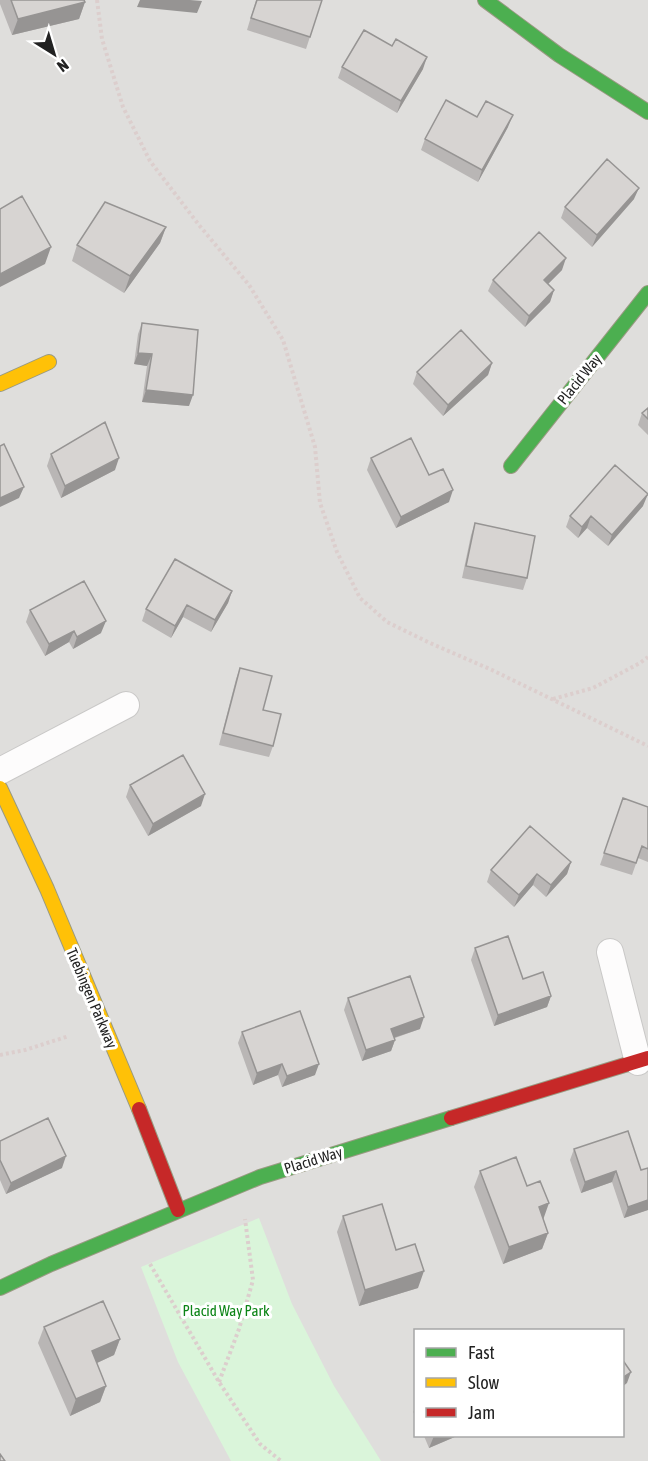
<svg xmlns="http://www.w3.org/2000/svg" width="648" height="1461" font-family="'Asap Condensed',sans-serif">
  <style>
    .residential { fill: #dfdedc; fill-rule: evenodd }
    .park { fill: #daf5da }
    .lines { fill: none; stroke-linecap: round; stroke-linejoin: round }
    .street-casing { stroke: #c9c8c7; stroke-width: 28 }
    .fast-casing { stroke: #999a82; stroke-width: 16 }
    .slow-casing { stroke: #999a82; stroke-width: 16 }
    .jam-casing { stroke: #999a82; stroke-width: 16 }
    .path { stroke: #dccecd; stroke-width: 4; stroke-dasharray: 3 3; stroke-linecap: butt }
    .street { stroke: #fdfcfc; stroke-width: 26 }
    .fast { stroke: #4caf50; stroke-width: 14 }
    .slow { stroke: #ffc107; stroke-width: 14 }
    .jam { stroke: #c62828; stroke-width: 14 }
    .wall { fill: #b9b6b5 }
    .shaded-wall { fill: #969493 }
    .building { fill: #d7d4d2; stroke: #969493; stroke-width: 1.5 }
    .labels { text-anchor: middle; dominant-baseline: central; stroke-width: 6; stroke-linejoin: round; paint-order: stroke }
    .street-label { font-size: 15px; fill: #222; stroke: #fff }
    .park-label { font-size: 15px; fill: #0c8416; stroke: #fff }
  </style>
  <rect width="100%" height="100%" fill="#f0eeeb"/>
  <path class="residential" d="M0,0H648V1461H0ZM416,1330H622V1436H416Z"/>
  <path class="park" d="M259,1218L292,1304L334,1386L381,1461H231L178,1362L141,1267Z"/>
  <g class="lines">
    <g class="street-casing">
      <path id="street" d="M0,771L126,705
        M610,952L638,1062"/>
    </g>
    <g class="fast-casing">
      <path id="fast" d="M485,0L559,55L648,112
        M511,466L648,293
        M0,1288L51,1264L260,1177L451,1118"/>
    </g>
    <g class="slow-casing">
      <path id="slow" d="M0,384L49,362
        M0,788L47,889L139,1109"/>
    </g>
    <g class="jam-casing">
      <path id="jam" d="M139,1109L178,1210
        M451,1118L648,1058"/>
    </g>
    <path class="path" d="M97,0L102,39L123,107L150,161L199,225L249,285L283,340L315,447L320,503L337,552L360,598L387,622L430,643L492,670L648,746
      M553,699L593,688L640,663L648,657
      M0,1055L25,1050L69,1036
      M150,1264L219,1382L260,1444L281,1461
      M219,1382L239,1329L253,1280L245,1219"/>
    <use href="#street" class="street"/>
    <use href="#fast" class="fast"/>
    <use href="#slow" class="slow"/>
    <use href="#jam" class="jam"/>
  </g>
  <path class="wall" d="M0,0H84L85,2L79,19L12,35L0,4Z
    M256,0H322L306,49L247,30Z
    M342,67L423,69L397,113L338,78Z
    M477,117L508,127L478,182L421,150L425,139Z
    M634,199L592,247L561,218L565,207Z
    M166,227L160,243L124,293L72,261L77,245Z
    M562,270L548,284L554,290L550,302L525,327L488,291L493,280Z
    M142,323L189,406L142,402L147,366L134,364L138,334Z
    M492,363L488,375L443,416L413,384L417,372Z
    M648,408V435L638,425L642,413Z
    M51,454L115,470L61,498L47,466Z
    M371,458L449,502L396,528L367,470Z
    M643,506L608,546L587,528L578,538L566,527L570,516Z
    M475,523L527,578L523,590L462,578L471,535Z
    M232,591L228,603L211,632L183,617L171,638L142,621L146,609Z
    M30,610L101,633L73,649L69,642L45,656L26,622Z
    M240,668L263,710L273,746L269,757L219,745L236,679Z
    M130,785L201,806L148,836L126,797Z
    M623,798L648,807V862L638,858L632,875L600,865Z
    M571,862L567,874L546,897L533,885L514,907L487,882L491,870Z
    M475,948L523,979L551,996L547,1007L494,1026L471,960Z
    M348,998L420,1029L395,1038V1040L391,1051L362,1061L344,1010Z
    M242,1032L315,1075L282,1087L278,1075L253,1085L238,1043Z
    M0,1141L62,1168L6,1194L0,1180Z
    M574,1149L641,1170L648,1168V1210L624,1218L612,1182L581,1193L570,1160Z
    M480,1171L527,1186L543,1218L548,1233L542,1249L503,1264L474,1187Z
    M343,1216L418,1288L359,1306L337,1232Z
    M44,1327L120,1339L114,1355L97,1363L106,1386L100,1402L70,1416L38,1343Z
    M416,1406V1417L413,1412Z
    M424,1436H457L429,1448Z"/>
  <path class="shaded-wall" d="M140,0H190L202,1L197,13L137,7Z
    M85,2L79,19L12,35L18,19Z
    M427,57L423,69L397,113L401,101Z
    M513,115L508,127L478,182L482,170Z
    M639,188L634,199L592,247L597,235Z
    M166,227L160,243L124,293L130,276Z
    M51,247L45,264L0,287V274Z
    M566,258L562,270L540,292L544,280Z
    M554,290L550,302L525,327L529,316Z
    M138,353L152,354L147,366L134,364Z
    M492,363L488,375L443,416L448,405Z
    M146,390L193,395L189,406L142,402Z
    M119,458L115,470L61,498L65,486Z
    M24,487L19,498L0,507V498Z
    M453,490L449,502L396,528L401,517Z
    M648,494L643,506L608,546L612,535Z
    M591,516L587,528L578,538L582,527Z
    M232,591L228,603L211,632L215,620Z
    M187,605L183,617L171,638L175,626Z
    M106,621L101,633L73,649L77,637Z
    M74,631L69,642L45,656L49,644Z
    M205,794L201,806L148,836L153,824Z
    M571,862L567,874L546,897L551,885Z
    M537,874L533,885L514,907L519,895Z
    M551,996L547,1007L494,1026L498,1015Z
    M424,1017L420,1029L387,1040L391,1029Z
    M395,1040L391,1051L362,1061L366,1050Z
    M282,1064L278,1075L253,1085L257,1073Z
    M319,1064L315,1075L282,1087L287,1076Z
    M66,1156L62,1168L6,1194L11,1183Z
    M616,1171L612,1182L581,1193L585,1182Z
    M648,1200V1210L624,1218L628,1207Z
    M549,1203L543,1220L539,1207Z
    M548,1233L542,1249L503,1264L509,1247Z
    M424,1271L418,1288L359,1306L365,1290Z
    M120,1339L114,1355L86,1368L92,1351Z
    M631,1372L627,1383L622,1387V1378Z
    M106,1386L100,1402L70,1416L76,1399Z
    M434,1436H457L429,1448Z"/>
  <path class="building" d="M11,0H84L85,2L18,19Z
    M257,0H322L310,37L251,18Z
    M364,30L392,46L396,39L427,57L401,101L342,67Z
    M446,100L477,117L486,101L513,115L482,170L425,139Z
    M607,159L639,188L597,235L565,207Z
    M22,196L51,247L0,274V209Z
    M105,202L166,227L130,276L77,245Z
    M539,232L566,258L544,280L554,290L529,316L493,280Z
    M142,323L198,330L193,395L146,390L152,354L138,353Z
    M461,330L492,363L448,405L417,372Z
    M648,408V419L642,413Z
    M105,422L119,458L65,486L51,454Z
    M411,438L429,475L443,469L453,490L401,517L371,458Z
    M4,444L24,487L0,498V446Z
    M615,465L648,494L612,535L591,516L582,527L570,516Z
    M475,523L535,536L527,578L466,566Z
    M175,559L232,591L215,620L187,605L175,626L146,609Z
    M84,581L106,621L77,637L74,631L49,644L30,610Z
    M240,668L272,676L263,710L281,714L273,746L223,733Z
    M183,755L205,794L153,824L130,785Z
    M623,798L648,807V849L642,846L636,863L604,853Z
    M530,826L571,862L551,885L537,874L519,895L491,870Z
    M508,936L523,979L543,972L551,996L498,1015L475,948Z
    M410,976L424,1017L391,1029L395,1040L366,1050L348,998Z
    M300,1011L319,1064L287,1076L282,1064L257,1073L242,1032Z
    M48,1118L66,1156L11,1183L0,1160V1141Z
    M628,1131L641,1170L648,1168V1200L628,1207L616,1171L585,1182L574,1149Z
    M516,1157L527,1186L540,1181L549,1203L539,1207L548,1233L509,1247L480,1171Z
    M382,1204L396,1250L415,1244L424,1271L365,1290L343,1216Z
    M103,1301L120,1339L92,1351L106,1386L76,1399L44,1327Z
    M622,1359L631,1372L622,1378Z
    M0,1454L5,1461H0Z"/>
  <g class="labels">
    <g class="street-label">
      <text transform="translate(579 379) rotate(-51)">Placid Way</text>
      <text transform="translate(92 998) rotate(67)">Tuebingen Parkway</text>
      <text transform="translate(313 1160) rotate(-17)">Placid Way</text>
    </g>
    <g class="park-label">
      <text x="226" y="1310">Placid Way Park</text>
    </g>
  </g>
  <rect x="414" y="1329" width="210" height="108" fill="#ffffff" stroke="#a7a7a7" stroke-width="1.5"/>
  <rect x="426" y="1348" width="30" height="9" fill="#4caf50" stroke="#a7a7a7" stroke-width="1.5"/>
  <text x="468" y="1359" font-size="18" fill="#222222">Fast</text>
  <rect x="426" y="1378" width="30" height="9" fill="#ffc107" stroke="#a7a7a7" stroke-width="1.5"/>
  <text x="468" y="1389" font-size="18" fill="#222222">Slow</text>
  <rect x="426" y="1408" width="30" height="9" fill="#c62828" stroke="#a7a7a7" stroke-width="1.5"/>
  <text x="468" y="1419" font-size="18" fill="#222222">Jam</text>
  <g transform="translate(54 54) rotate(143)" stroke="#ffffff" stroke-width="4.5" paint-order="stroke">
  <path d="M0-4.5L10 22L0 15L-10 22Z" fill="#222222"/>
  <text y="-9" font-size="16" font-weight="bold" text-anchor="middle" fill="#222222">N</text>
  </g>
</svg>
